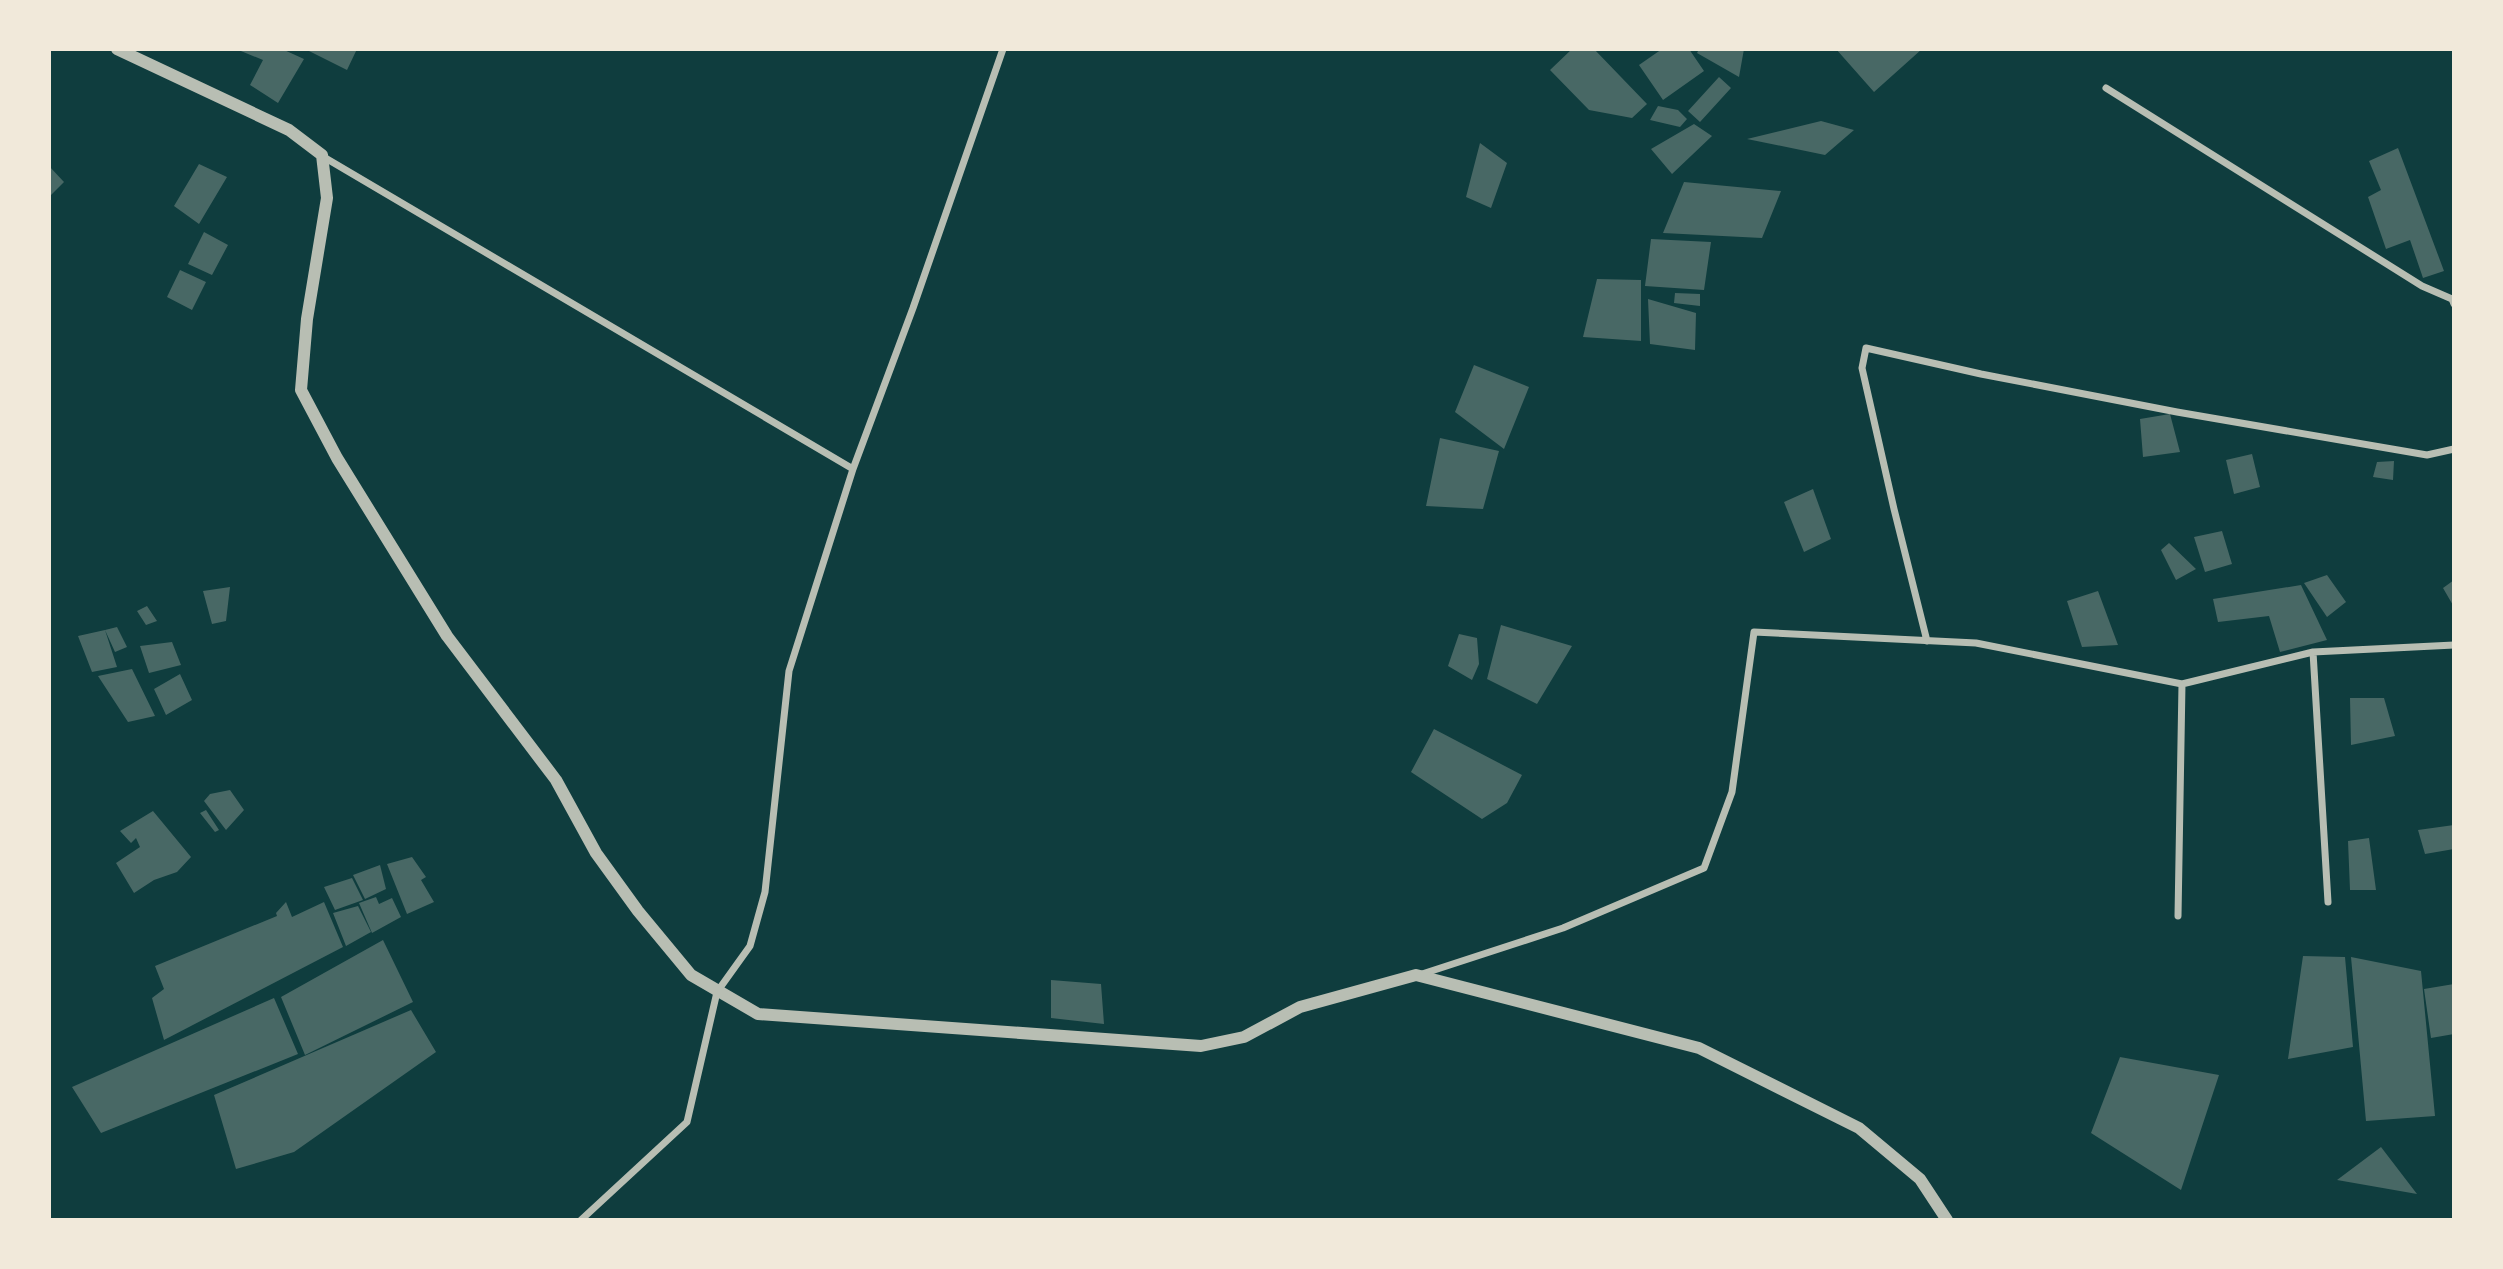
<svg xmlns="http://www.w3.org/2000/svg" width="2503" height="1269" font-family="Lato,sans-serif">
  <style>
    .building { fill: #486865 }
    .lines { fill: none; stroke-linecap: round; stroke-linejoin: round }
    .minor { stroke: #b8beb3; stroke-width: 7 }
    .tertiary { stroke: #b8beb3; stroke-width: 12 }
  </style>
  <rect width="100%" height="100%" fill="#0f3d3e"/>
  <path class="building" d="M236,49H282L304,59L278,103L250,85L263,60Z
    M305,49H357L347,70Z
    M1572,49H1594L1647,104L1632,118L1589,110L1550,70Z
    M1662,49H1689L1704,71L1663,100L1639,65Z
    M1699,49H1744L1739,77L1697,53Z
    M1836,49H1922L1874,92Z
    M1719,77L1731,88L1700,122L1688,111Z
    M1658,106L1678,110L1687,119L1680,127L1650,120Z
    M1821,121L1854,130L1825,155L1747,139Z
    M1694,124L1712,136L1672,174L1651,149Z
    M1480,143L1507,163L1491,208L1466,197Z
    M2398,148L2444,271L2423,278L2410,240L2386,249L2368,197L2381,190L2369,161Z
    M199,164L227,177L199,224L174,206Z
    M49,166L64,182L49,197Z
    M1684,182L1781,191L1762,238L1663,233Z
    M204,232L228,245L212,275L188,264Z
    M1651,239L1711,242L1704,290L1645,286Z
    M180,270L206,282L192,310L167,297Z
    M1597,279L1641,280V341L1583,337Z
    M1675,293L1700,294V306L1674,303Z
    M1648,299L1696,313L1695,350L1650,344Z
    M1474,365L1529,387L1504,449L1455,412Z
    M2170,414L2180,452L2143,457L2140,419Z
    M1440,438L1499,451L1483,509L1426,506Z
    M2252,454L2260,487L2234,494L2226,460Z
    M2394,461L2393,480L2373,477L2377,462Z
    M1813,489L1831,539L1804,552L1784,502Z
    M2222,531L2232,564L2205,572L2194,537Z
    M2169,543L2196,569L2176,580L2161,550Z
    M2327,575L2346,602L2327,617L2304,583Z
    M2454,580V607L2443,588Z
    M2301,585L2327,640L2280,652L2269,616L2218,622L2213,599Z
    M230,587L226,621L212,624L203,591Z
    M2098,591L2118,645L2082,647L2067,601Z
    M147,606L157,621L146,625L137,611Z
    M1501,625L1572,646L1537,704L1487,679Z
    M117,627L127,647L115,652L105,630L117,667L92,672L78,636L105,630Z
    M1459,634L1477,638L1479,664L1472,680L1448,666Z
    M172,642L181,665L149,673L140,646Z
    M132,669L155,716L128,722L98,676Z
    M180,674L192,700L166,715L154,689Z
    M2350,698H2384L2395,736L2351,745Z
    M1434,729L1522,775L1507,803L1482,819L1411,772Z
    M230,790L244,810L226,830L204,801L210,794Z
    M206,810L219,830L215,832L200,813Z
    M153,811L191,857L177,872L154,880L134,893L116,863L140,847L136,838L131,843L120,831Z
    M2454,825V849L2425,854L2418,830Z
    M2369,838L2376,890H2350L2348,841Z
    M412,857L426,877L421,880L434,902L407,914L387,864Z
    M380,865L386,889L365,899L353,875Z
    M352,878L363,900L335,910L324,887Z
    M376,897L379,904L392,898L401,917L372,933L359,903Z
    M286,902L292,917L324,902L343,947L164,1040L152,998L164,989L155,966L277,916L276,913Z
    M358,906L371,932L346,946L333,913Z
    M383,940L413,1002L305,1055L281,997Z
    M2303,956L2345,957L2353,1047L2288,1059Z
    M2351,957L2421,971L2435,1116L2366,1121Z
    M1051,980L1101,984L1104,1024L1051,1018Z
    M2454,984V1034L2431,1038L2424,989Z
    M274,998L298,1054L101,1133L72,1087Z
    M411,1010L436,1052L294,1152L236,1169L214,1095Z
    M2120,1057L2219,1075L2181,1190L2091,1133Z
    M2381,1147L2417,1194L2337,1180Z"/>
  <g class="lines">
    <path class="minor" d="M2106,88L2422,286L2452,299L2454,304
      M322,156L853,469
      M1927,641L1894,509L1862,368L1866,348L1981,374L2177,412L2427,455L2454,449
      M2313,652L2328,902
      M2178,916L2182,684
      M1419,975L1563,928L1704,868L1732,792L1754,632L1976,643L2182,684L2313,652L2454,645
      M581,1220L687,1122L717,992L750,946L765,892L789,671L853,469L913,308L1003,49"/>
    <path class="tertiary" d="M117,49L289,130L322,155L327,198L307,319L301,390L337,458L447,636L556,780L596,853L638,911L691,975L758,1014L1201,1046L1244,1037L1300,1007L1416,975L1699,1048L1859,1128L1920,1179L1947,1220"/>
  </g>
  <rect width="2503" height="1269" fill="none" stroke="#f1e9da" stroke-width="102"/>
</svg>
